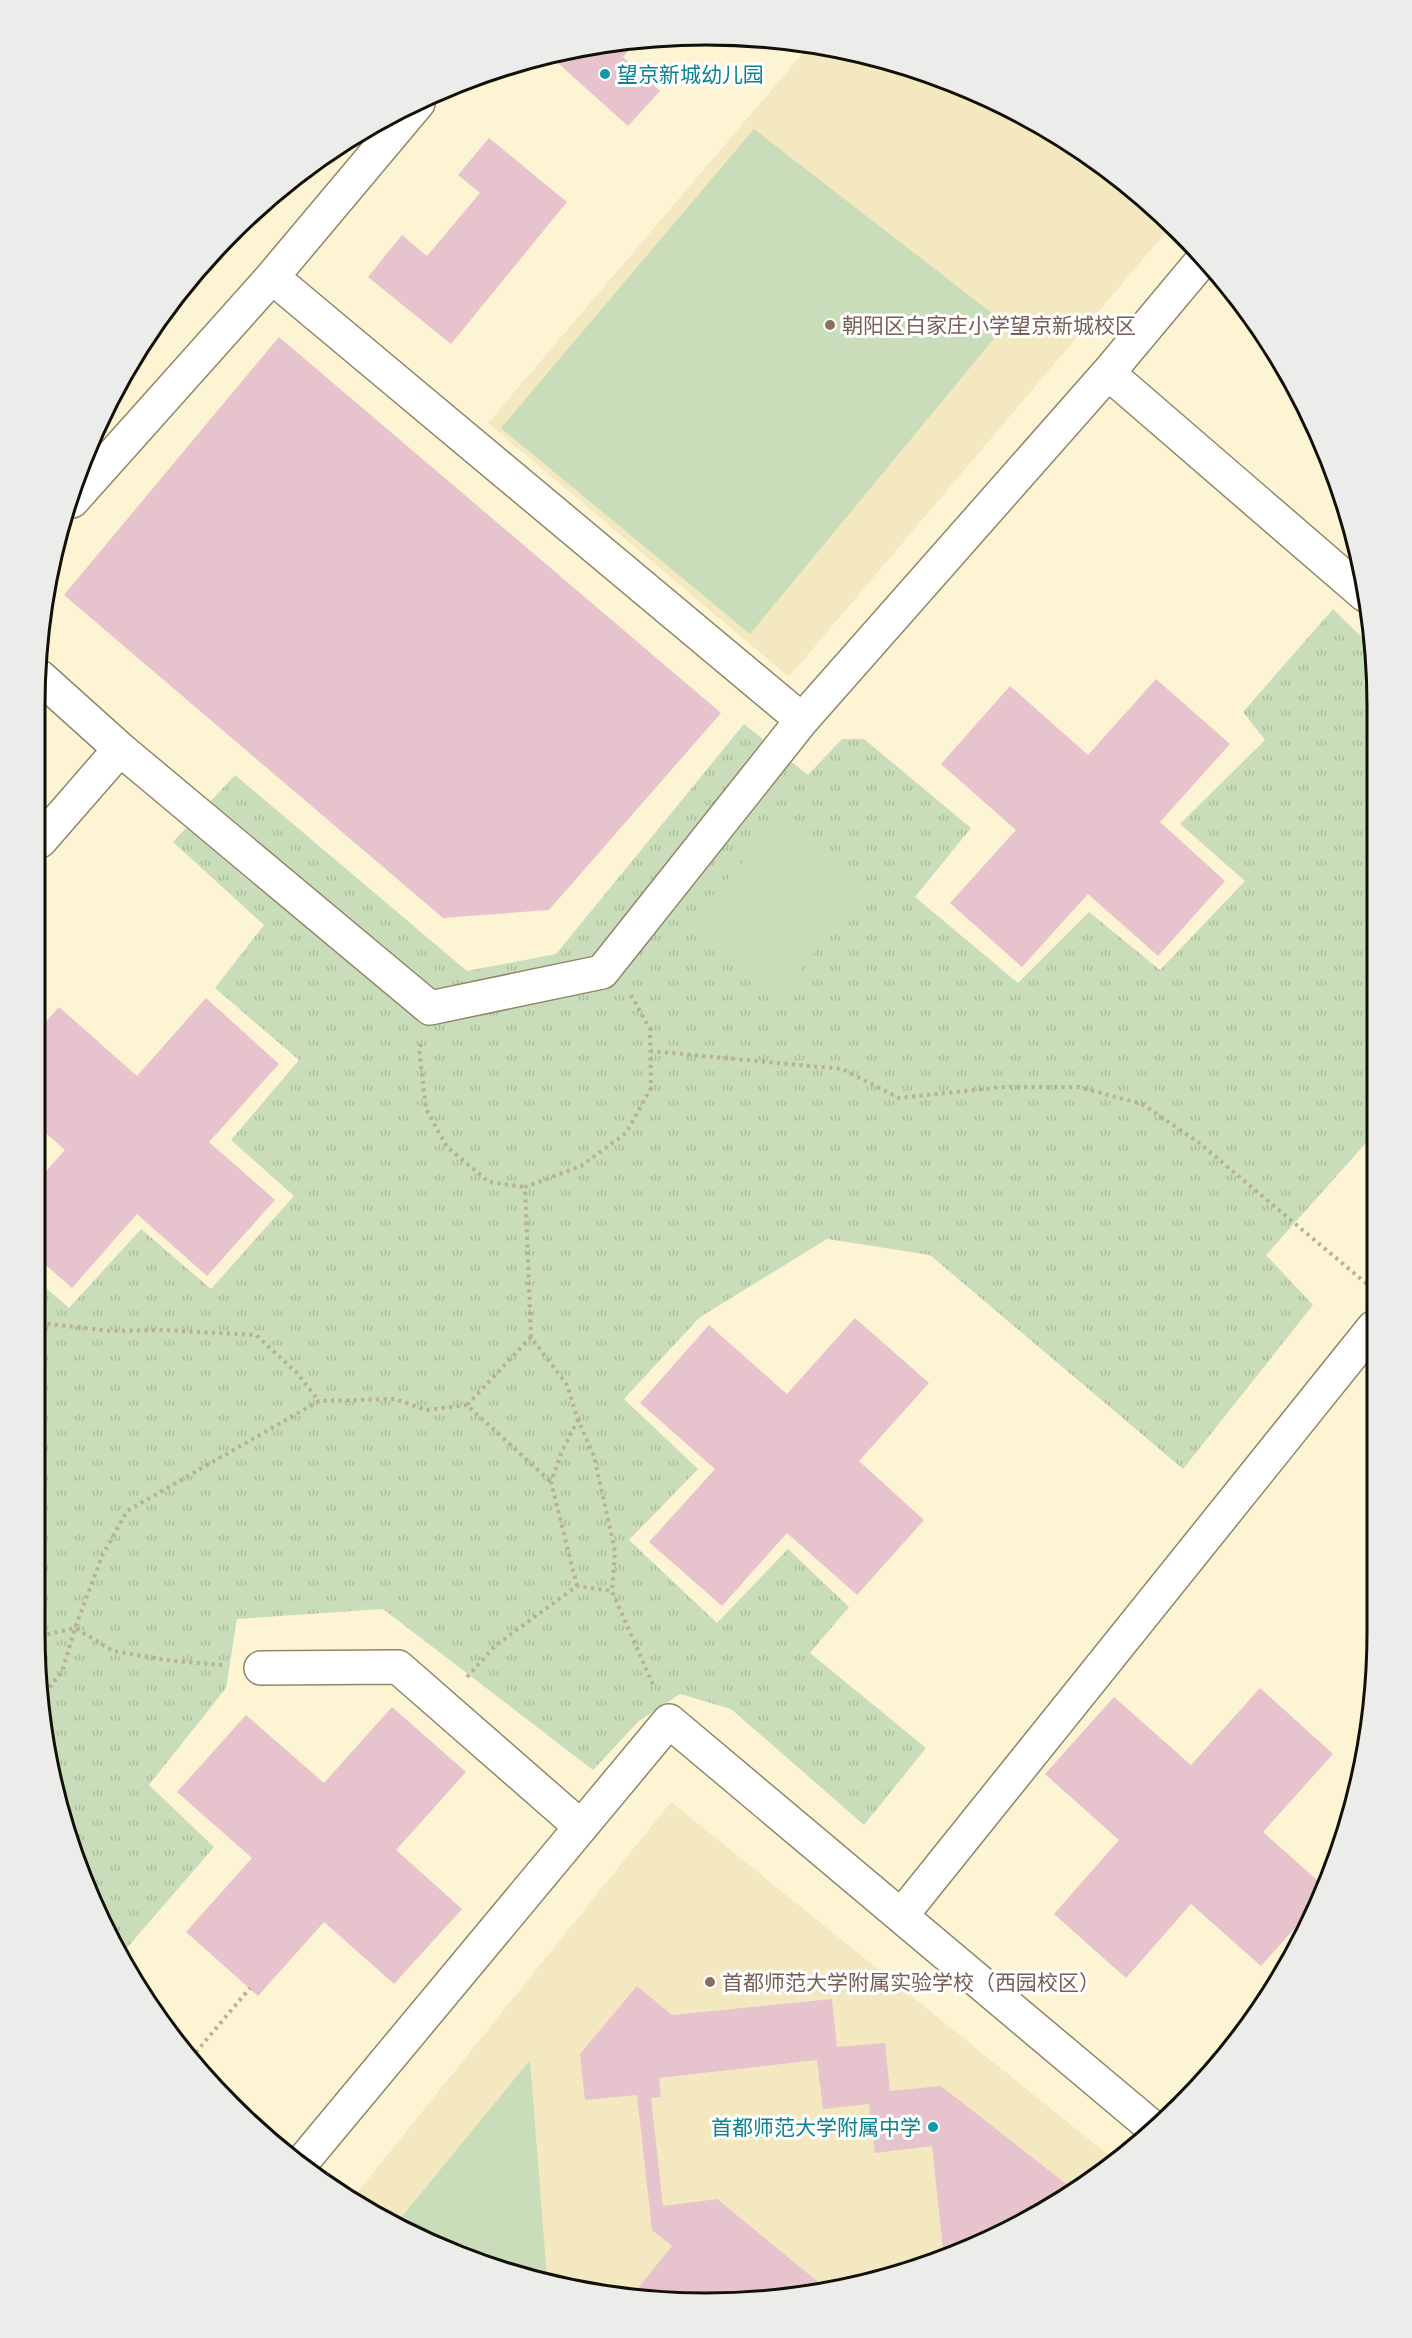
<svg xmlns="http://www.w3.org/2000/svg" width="1412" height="2338" font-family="'Open Sans','Noto Sans SC',sans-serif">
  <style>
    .built { fill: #f4e8c1 }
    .park { fill: url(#park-tufts) }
    .pitch { fill: #c9ddba }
    .building { fill: #e6c3cd }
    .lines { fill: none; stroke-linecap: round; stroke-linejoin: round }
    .minor-casing { stroke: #90876a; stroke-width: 36 }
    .path { stroke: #b7af96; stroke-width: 4; stroke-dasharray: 3 4.5; stroke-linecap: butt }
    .minor { stroke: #fff; stroke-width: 33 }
    .culture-dot { fill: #0f9aa8; stroke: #fff; stroke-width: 2 }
    .education-dot { fill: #8d6e63; stroke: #fff; stroke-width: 2 }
    .labels { text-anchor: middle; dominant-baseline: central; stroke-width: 6; stroke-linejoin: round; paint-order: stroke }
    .culture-label { font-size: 21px; fill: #0d838f; stroke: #fff; text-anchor: start }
    .education-label { font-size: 21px; fill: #785e54; stroke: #fff; text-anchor: start }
    .rim { fill: none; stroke: #131006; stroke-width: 3 }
  </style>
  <defs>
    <pattern id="park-tufts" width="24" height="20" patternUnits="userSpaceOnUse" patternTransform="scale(1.5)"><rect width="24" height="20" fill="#c9ddba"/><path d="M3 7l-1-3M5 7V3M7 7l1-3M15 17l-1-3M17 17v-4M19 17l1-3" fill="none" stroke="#acbd9e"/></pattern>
  </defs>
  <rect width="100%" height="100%" fill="#fdf4d4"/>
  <path class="built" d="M809,46L879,57L1003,104L1115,173L1171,226L789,677L488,423Z
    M671,1802L1117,2162L1003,2234L922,2268L794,2298L706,2303L618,2298L490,2268L409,2234L352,2199Z"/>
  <path class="park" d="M1333,609L1374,649L1376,662L1374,1134L1266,1255L1313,1305L1183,1469L930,1255L827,1239L700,1317L624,1399L698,1469L629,1540L717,1623L788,1549L849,1607L810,1653L926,1748L864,1825L731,1709L680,1694L639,1721L593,1770L383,1609L237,1619L226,1688L149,1785L214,1847L120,1956L104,1929L70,1848L40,1720V1283L69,1308L141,1229L211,1289L294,1196L231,1140L299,1060L215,988L264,925L173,842L235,775L467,971L556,954L744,724L808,775L842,739H864L971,828L915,897L1018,983L1089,912L1160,970L1245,881L1180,824L1265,740L1243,712Z"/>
  <path class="pitch" d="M754,129L1006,324L750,634L501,428Z
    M782,817L868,892L775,998L689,923Z
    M530,2060L547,2279L550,2282C497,2269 442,2255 395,2225Z"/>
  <path class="building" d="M618,40H638L623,57L660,91L628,126L550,56Z
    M489,138L567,202L451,344L368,277L402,235L427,256L480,193L458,175Z
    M279,337L721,713L549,910L443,918L64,595Z
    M1156,679L1230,744L1160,822L1225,881L1158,956L1088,894L1022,967L950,903L1016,830L941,764L1010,686L1088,755Z
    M206,998L279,1064L209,1142L275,1200L207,1276L137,1214L72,1288L40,1260V1178L65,1150L40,1128V1028L59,1007L137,1076Z
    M855,1318L929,1383L859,1461L924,1520L857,1595L787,1533L722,1606L649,1542L715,1469L640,1403L709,1325L787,1394Z
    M1260,1688L1333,1754L1263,1832L1327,1889L1319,1901L1261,1966L1191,1904L1126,1978L1054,1914L1119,1840L1045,1774L1114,1697L1191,1765Z
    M392,1707L466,1772L396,1850L462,1909L394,1984L324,1922L258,1996L186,1932L252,1858L177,1792L246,1715L324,1783Z
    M637,1986L672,2015L832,1999L837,2047L885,2043L890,2091L941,2086L1074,2190L1003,2234L944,2258L932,2146L875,2153L869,2104L823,2109L817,2060L659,2078L661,2097L651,2098L663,2206L717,2199L828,2290L794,2298L706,2303L653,2300L638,2288L672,2246L652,2230L637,2095L585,2100L580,2054Z"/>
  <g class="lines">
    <g class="minor-casing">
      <path id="minor" d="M272,277L802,720L1108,373L1205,257
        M1108,373L1365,595
        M72,501L272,277L418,103
        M40,677L120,749L40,841
        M120,749L430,1008L602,972L802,720
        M261,1668L398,1667L581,1827
        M901,1916L1373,1328
        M299,2166L669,1721L1152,2127"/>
    </g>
    <path class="path" d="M631,995L650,1029L651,1088L626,1133L581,1166L525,1187L531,1337L567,1385L578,1420L594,1456L615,1551L612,1591L654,1687
      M421,1044L419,1049L426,1109L447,1147L489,1182L525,1187
      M650,1051L842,1069L899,1098L1003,1087H1079L1142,1104L1198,1142L1374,1290
      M40,1323L111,1331L162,1330L256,1335L296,1372L319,1401
      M531,1337L467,1405L551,1482
      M577,1586L551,1482L562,1451L578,1420
      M40,1636L75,1628L113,1651L173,1661L223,1665
      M467,1677L496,1645L577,1586L612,1591
      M40,1699L62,1672L75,1628L102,1556L127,1511L319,1401L395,1399L426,1410L467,1405
      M191,2058L250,1988"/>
    <use href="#minor" class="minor"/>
  </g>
  <g class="culture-dot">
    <circle cx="605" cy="74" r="6"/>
    <circle cx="933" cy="2127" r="6"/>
  </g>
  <g class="education-dot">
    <circle cx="830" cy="325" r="6"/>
    <circle cx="710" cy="1982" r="6"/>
  </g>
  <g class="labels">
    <g class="culture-label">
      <text x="617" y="74">望京新城幼儿园</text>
      <text x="921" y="2127" text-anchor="end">首都师范大学附属中学</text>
    </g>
    <g class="education-label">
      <text x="842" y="325">朝阳区白家庄小学望京新城校区</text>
      <text x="722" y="1982">首都师范大学附属实验学校（西园校区）</text>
    </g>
  </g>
  <path d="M0 0H1412V2338H0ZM706 45H706A661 661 0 0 1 1367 706V1632A661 661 0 0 1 706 2293H706A661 661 0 0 1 45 1632V706A661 661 0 0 1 706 45Z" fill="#ececeb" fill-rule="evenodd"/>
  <path class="rim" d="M706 45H706A661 661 0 0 1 1367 706V1632A661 661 0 0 1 706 2293H706A661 661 0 0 1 45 1632V706A661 661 0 0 1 706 45Z"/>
</svg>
